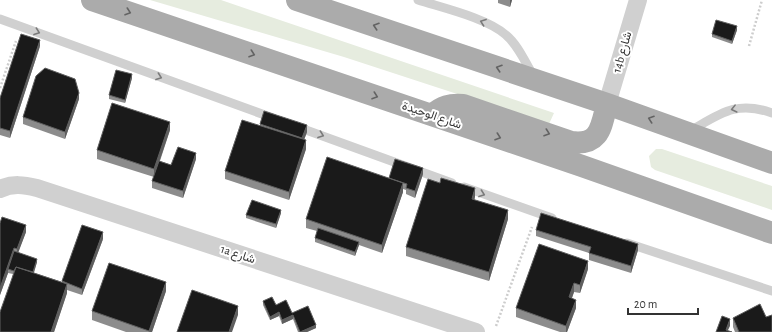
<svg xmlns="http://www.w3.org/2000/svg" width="772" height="332" font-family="'Alegreya Sans',Vazirmatn,sans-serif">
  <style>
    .green { fill: #e6ecdf }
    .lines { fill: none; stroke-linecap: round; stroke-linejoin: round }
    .path { stroke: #cdcdcd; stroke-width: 2.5; stroke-dasharray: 2 2; stroke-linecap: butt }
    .service { stroke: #d0d0d0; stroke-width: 9 }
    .minor { stroke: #d0d0d0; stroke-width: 18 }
    .primary { stroke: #ababab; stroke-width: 22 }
    .wall { fill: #8c8c8c }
    .shaded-wall { fill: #5f5f5f }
    .building { fill: #1a1a1a; stroke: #5f5f5f }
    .oneway { stroke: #636363 }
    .oneway2 { stroke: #7a7a7a }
    .labels { text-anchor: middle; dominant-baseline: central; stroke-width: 4; stroke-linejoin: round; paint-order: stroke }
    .street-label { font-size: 12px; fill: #333; stroke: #fff }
  </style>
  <rect width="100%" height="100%" fill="#fff"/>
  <path class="green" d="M150,0H221L554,113L549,124L344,57Z
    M656,149H662L772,186V210L655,170L651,167L649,156Z"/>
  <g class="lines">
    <path class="path" d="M749,46L762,0
      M0,88L16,41
      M496,326L532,227"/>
    <path class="service" d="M418,0C443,8 487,18 506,35C518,45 525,62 533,75
      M0,19L273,118
      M295,126L452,183
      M690,131C720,114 736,100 772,113
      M464,187L552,218
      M627,243L772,291"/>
    <path class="minor" d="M607,104L638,0
      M0,189C13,183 24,185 37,188L476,332"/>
    <path class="primary" d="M92,0L582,166L772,233
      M297,0L607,104L772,163
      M432,115C442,106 450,104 463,105L571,142C600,146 601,127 607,104"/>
  </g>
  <path class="wall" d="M498,0H512L510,7L498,3Z
    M737,30L732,44L712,37V34Z
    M40,46L10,138L0,135V98Z
    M132,78L125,103L109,99V95Z
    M79,99L65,139L23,124V117Z
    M260,124L307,132L304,140L306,149L289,200L225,179V171L260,125Z
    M170,130L160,161L171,165L196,159L183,198L152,188V181L154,177L97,159V150Z
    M423,174L415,198L406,194V190L403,189V192L382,253L359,245L355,256L315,242V238L317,231L306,228V219L389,178Z
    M475,197L474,200L508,219L489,281L406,256V247Z
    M281,213L276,228L246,218V215Z
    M0,223L26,232L18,252L37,262L34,273L62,282V281L103,239L82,295L67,290V293L54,332H0L13,274L8,273L0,295Z
    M536,230L638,250L631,273L589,260V253L536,236Z
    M588,269L580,293L574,292L572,298L576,308L567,332H560L516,317V308Z
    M166,291L152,332H126L92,320V311Z
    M263,301L276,305L292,313L316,328L307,332H298L293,319L282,324L279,316L270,320L263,305Z
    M733,318L772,332H735L733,327Z"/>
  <path class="shaded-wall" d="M510,0H512L510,7Z
    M737,26V30L732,44V41Z
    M40,40V46L10,138V131Z
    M132,74V78L125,103V100Z
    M79,93V99L65,139V132Z
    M170,122V130L154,177V169Z
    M307,125V132L302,145V138Z
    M306,140V149L289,200V192Z
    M196,153V159L183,198V191Z
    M423,168V174L415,198V191Z
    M403,183V192L382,253V245Z
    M475,188V197L472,208V199Z
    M281,210V213L276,228V224Z
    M508,210V219L489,281V272Z
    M26,225V232L17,256V249Z
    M103,232V239L82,295V289Z
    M359,242V245L355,256V252Z
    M638,244V250L631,273V266Z
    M14,248V254L8,269V273L0,295V288Z
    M37,259V262L31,281V277Z
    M588,261V269L580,293V285Z
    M166,282V291L152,332H149Z
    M574,283V292L569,306V297Z
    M67,284V293L54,332H51Z
    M576,300V308L567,332H566V326Z
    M238,306V315L232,332H229Z
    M279,312V316L270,320V317Z
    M293,315V319L282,324V320Z
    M730,319V326L727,332L726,330Z
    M316,325V328L307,332H300Z"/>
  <path class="building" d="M716,20L737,26L732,41L712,34Z
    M21,34L40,40L10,131L0,128V98Z
    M45,68L75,79L79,93L65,132L23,117L36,76Z
    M116,70L132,74L125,100L109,95Z
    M112,103L170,122L154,169L97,150Z
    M264,111L307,125L302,138L260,124Z
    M242,120L306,140L289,192L225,171Z
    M178,147L196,153L183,191L152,181L159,161L171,165Z
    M327,157L403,183L382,245L306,219Z
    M395,159L423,168L415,191L406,188L407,184L389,178Z
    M441,178L475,188L472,199L508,210L489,272L406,247L428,179L440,183Z
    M252,200L281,210L276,224L246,215Z
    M541,213L638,244L631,266L589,253L591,247L536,230Z
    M2,217L26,225L17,249L14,248L0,288V223Z
    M82,225L103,232L82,289L62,281Z
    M318,228L359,242L355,252L315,238Z
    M539,244L588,261L580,285L574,283L569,297L576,300L566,326L516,308Z
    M14,251L37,259L33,272L16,267L14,271L8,269Z
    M109,263L166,282L149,331L92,311Z
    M16,267L67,284L51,332H0V312Z
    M192,290L238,306L229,332H177Z
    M272,297L276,305L286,300L292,313L308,306L316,325L300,332L293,315L282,320L279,312L270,317L263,301Z
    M760,304L766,317L772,315V332H739L733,318Z
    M722,316L730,319L726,330L732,332H716Z"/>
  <defs><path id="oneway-chevron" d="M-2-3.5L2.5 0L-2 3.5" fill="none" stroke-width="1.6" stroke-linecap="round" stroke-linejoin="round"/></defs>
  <g class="oneway">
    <use href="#oneway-chevron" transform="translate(128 12) rotate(19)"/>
    <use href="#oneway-chevron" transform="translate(376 26) rotate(-162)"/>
    <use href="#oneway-chevron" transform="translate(252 54) rotate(19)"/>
    <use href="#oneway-chevron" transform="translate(499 68) rotate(-162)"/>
    <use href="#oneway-chevron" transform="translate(375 96) rotate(19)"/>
    <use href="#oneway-chevron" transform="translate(651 119) rotate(-161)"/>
    <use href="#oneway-chevron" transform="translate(547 133) rotate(19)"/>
    <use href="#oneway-chevron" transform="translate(498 137) rotate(19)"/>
  </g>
  <g class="oneway2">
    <use href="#oneway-chevron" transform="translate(483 22) rotate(-160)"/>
    <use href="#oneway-chevron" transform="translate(37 32) rotate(20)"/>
    <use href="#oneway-chevron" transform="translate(159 77) rotate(20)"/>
    <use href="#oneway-chevron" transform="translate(734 109) rotate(166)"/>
    <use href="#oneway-chevron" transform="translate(321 135) rotate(20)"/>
    <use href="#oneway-chevron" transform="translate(482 194) rotate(20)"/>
  </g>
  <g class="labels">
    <g class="street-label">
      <text transform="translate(622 52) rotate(-74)">14b شارع</text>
      <text transform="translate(432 115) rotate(19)">شارع الوحيدة</text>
      <text transform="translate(238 254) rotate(18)">1a شارع</text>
    </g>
  </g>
  <path d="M628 308v6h70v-6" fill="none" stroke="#333333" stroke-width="2"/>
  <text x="634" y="308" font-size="12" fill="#333333" stroke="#ffffff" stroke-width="3" paint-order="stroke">20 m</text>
</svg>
